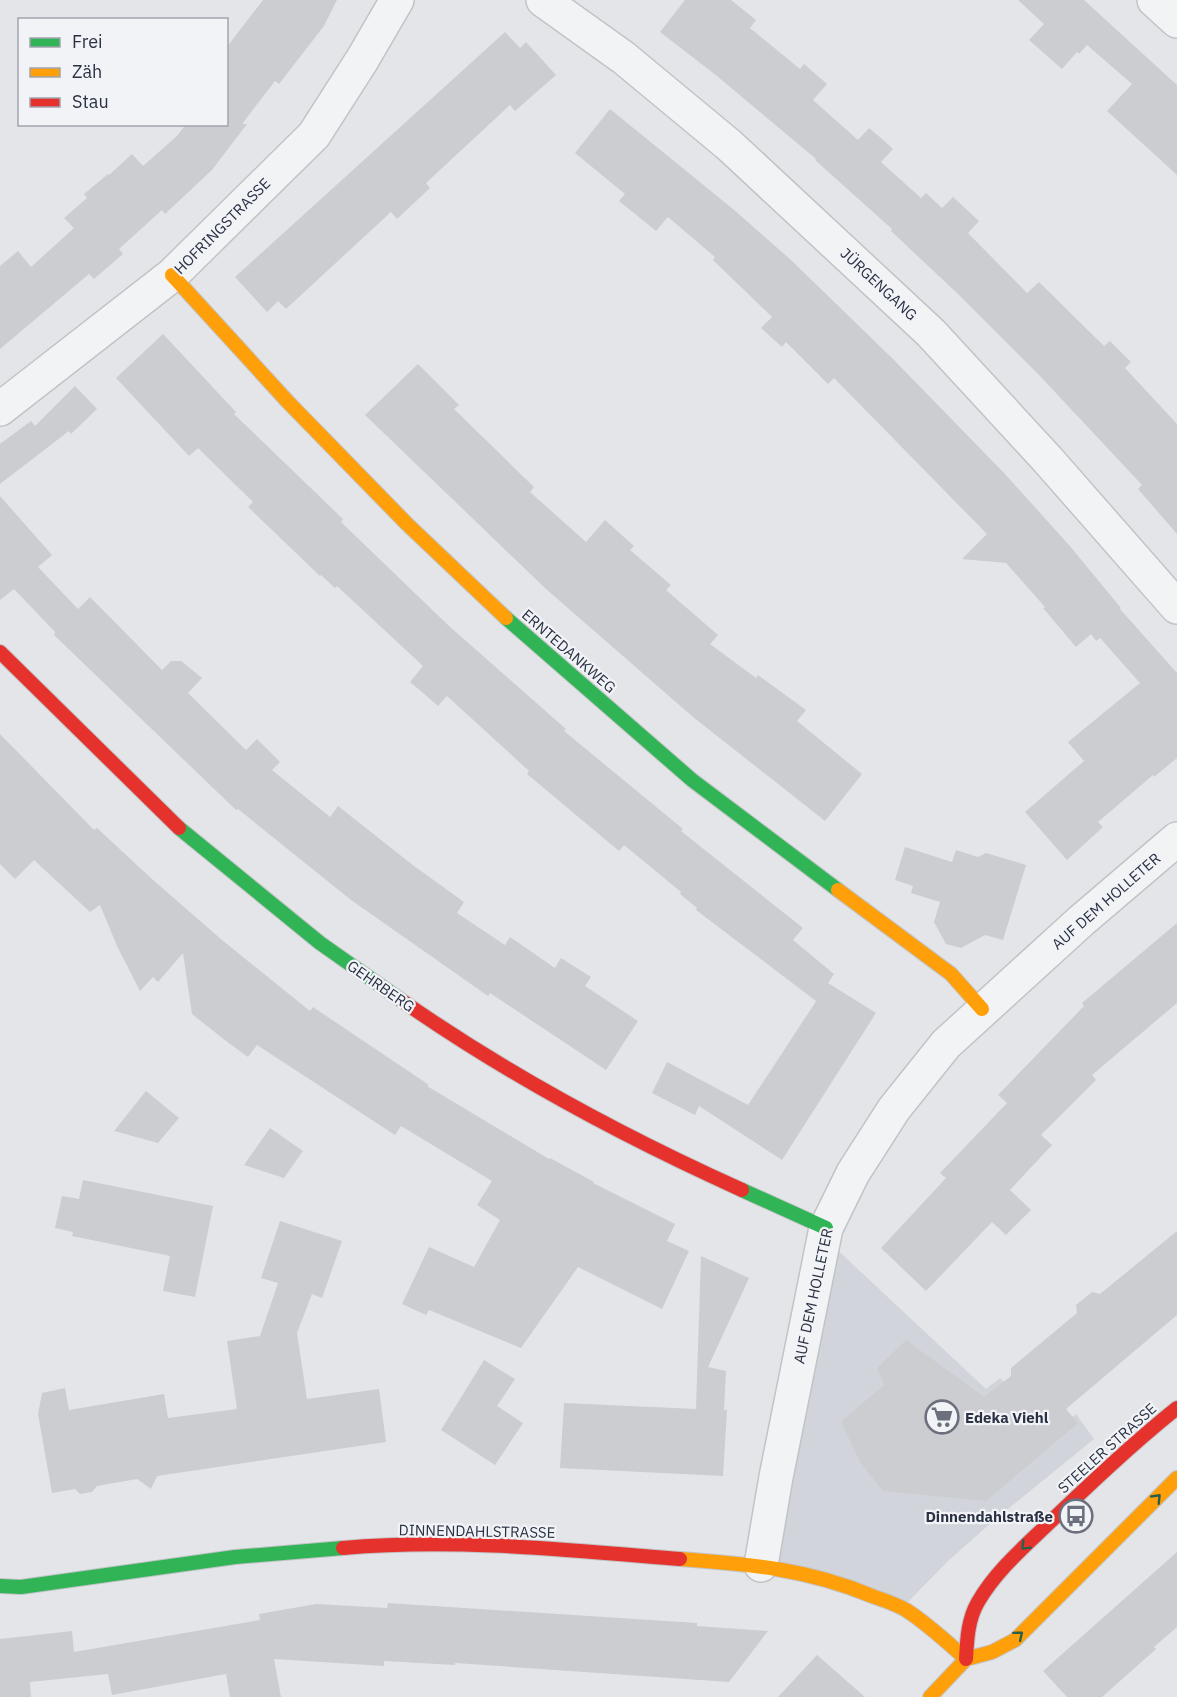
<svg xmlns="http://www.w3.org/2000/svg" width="1177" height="1697" font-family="'IBM Plex Sans',sans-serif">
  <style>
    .built { fill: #d2d4db }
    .building { fill: #cccdd0 }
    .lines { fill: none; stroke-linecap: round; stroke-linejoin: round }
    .street-casing { stroke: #c2c3c6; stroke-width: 36 }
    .fast-casing { stroke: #c2c3c6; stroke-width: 16 }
    .slow-casing { stroke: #c2c3c6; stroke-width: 16 }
    .jam-casing { stroke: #c2c3c6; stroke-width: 16 }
    .street { stroke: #f2f3f5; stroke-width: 33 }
    .fast { stroke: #30b455; stroke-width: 14 }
    .slow { stroke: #ff9f0a; stroke-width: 14 }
    .jam { stroke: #e5322d; stroke-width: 14 }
    .oneway { stroke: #2c5f49 }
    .labels { text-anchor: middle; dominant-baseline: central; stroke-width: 4.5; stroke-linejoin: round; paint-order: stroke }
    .street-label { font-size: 15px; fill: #2a3142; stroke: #f1f3f7 }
    .poi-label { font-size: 15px; font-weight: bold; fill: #2a3142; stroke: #f1f3f7; text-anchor: start }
  </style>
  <rect width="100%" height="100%" fill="#e4e5e8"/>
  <path class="built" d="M830,1243L986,1389L1000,1378L1051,1434L1076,1414L1094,1439L992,1522L947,1562L906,1604L765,1562Z"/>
  <path class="building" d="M263,0H337L324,26L279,84L275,81L242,124H247L212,170L165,214L162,210L119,249L123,254L94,279L89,274L0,349V266L18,251L31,267L74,228L64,218L87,198L84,194L108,174L109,175L132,154L143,166L177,136L186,124H226V48Z
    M685,0H731L756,20L750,28L800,69L804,64L827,84L813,100L858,140L869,128L881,138L893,149L881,162L921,198L926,193L942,208L953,197L979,221L968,233L1027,293L1039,282L1104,346L1110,341L1131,362L1125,368L1177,424V534L1138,489L1142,485L1039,375L958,294L891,231L892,229L815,160L816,159L717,76L660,32Z
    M1018,0H1084L1177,85V175L1107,111L1132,84L1087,45L1079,54L1077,52L1062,69L1029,40L1044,24Z
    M505,32L520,48L526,42L556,75L515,111L510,105L426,183L430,188L397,219L391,212L286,309L278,301L267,312L235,277Z
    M610,109L733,209L791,260L894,360L1005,474L1069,545L1121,608L1120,609L1177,673V758L1154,777L1153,775L1098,822L1103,827L1067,860L1025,812L1084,761L1068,742L1140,683L1100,638L1096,641L1091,634L1076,647L1043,608L1045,607L1006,563L962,559L987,534L834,378L828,384L786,342L782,347L761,328L772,317L713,260L715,257L668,217L656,231L619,201L625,194L575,153Z
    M163,334L236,412L234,414L343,519L341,522L449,626L566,729L564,731L683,829L681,831L803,928L793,940L834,974L816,1001L696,910L697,908L680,894L681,892L624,845L619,851L527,774L529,771L447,696L438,706L422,692L410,682L423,666L337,586L335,588L321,575L320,576L248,507L253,502L198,448L189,456L116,378Z
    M418,364L459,405L454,409L534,487L530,492L586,542L605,520L634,546L630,550L671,585L666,590L718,635L710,644L756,678L758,675L806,710L797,721L862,774L825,821L693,717L546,589L365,415Z
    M75,386L97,409L71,434L69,431L0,484V444L31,421L35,426Z
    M0,496L52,555L38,567L78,609L90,597L162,670L171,661H181L202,678L188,693L246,750L257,739L280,762L272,770L330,817L338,806L414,866L464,902L457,913L505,945L510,937L555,968L561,958L591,977L585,986L638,1021L606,1070L490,993L488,996L351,900L238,809L236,810L54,635L55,632L14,589L0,600Z
    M0,734L94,830L97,828L152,879L222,940L310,1011L313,1007L429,1085L427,1086L549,1159L550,1158L594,1182L593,1183L675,1224L667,1241L689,1251L662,1309L578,1267L521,1348L429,1310L426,1315L402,1304L429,1247L474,1267L500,1220L477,1205L492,1181L401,1126L395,1135L257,1045L248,1057L226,1041L192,1014L183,953L158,982L153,977L140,991L117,946L100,905L90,912L34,860L15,879L0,864Z
    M905,847L952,862L956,850L978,857L986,853L1026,865L1003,940L985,935L961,948L946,944L934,922L940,902L911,893L913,886L895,880Z
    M1177,923V1003L1092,1075L1096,1080L1041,1135L1052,1145L1010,1190L1031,1210L1006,1235L992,1222L926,1291L881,1248L946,1178L940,1173L1007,1103L998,1095L1084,1006L1082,1003Z
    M828,983L876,1013L782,1160L699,1106L695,1115L652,1093L667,1062L748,1105Z
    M146,1091L179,1118L158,1143L114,1131Z
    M270,1128L303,1151L284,1178L244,1165Z
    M83,1180L213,1206L195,1297L163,1291L170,1256L72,1236L73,1232L55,1228L62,1196L79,1199Z
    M280,1221L342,1241L322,1298L312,1294L297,1333L307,1399L379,1389L386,1442L157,1476L151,1489L137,1479L97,1486L92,1492L80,1494L75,1489L52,1493L38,1414L42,1393L65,1388L69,1410L164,1394L168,1418L237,1409L227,1341L260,1336L278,1283L261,1278Z
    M1177,1231V1315L1066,1409L1078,1423L986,1501L883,1491L860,1462L841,1422L884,1385L877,1368L906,1340L984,1397L1011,1376V1368L1077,1313L1076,1305L1092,1292L1100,1294Z
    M701,1256L749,1278L708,1367L726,1371L724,1410H727L723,1476L560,1468L564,1403L696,1409Z
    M484,1360L515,1379L497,1406L523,1423L495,1465L441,1430Z
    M1177,1552V1627L1154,1647L1156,1649L1102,1697H1067L1043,1671Z
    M388,1603L697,1623V1626L768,1631L729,1682L455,1663V1665L384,1661V1666L274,1659L281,1697H230L226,1674L112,1695L108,1674L30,1682L31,1697H0V1639L72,1631L74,1652L260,1620L259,1614L316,1604L387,1608Z
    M817,1655L865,1697H778Z"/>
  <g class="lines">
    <g class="street-casing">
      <path id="street" d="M543,0L624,58L729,145L931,333L1048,460L1177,607
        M1154,0L1177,21
        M0,409L172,275L314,135L362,60L397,0
        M761,1565L776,1477L826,1228L853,1173L894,1109L946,1044L1081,921L1177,839"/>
    </g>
    <g class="fast-casing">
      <path id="fast" d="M506,618L692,780L838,890
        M179,828L320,943L401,1000
        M742,1190L826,1228
        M0,1586L21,1587L235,1557L343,1548"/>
    </g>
    <g class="slow-casing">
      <path id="slow" d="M172,275L288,402L407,524L506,618
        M838,890L951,974L982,1009
        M680,1559C749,1564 808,1569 872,1596C883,1600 896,1604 906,1610C928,1624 947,1642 966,1659
        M930,1697L966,1659L992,1652L1015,1640L1177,1478"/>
    </g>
    <g class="jam-casing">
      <path id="jam" d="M0,652L179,828
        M401,1000C510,1076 622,1136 742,1190
        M343,1548C455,1538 569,1550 680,1559
        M966,1659C967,1639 968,1619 978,1602C996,1571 1023,1548 1048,1524C1090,1484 1132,1444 1177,1408"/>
    </g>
    <use href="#street" class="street"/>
    <use href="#fast" class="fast"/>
    <use href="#slow" class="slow"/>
    <use href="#jam" class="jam"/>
  </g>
  <defs><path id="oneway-chevron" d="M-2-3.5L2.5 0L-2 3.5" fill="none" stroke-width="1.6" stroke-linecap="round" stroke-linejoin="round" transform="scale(1.5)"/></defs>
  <g class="oneway">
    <use href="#oneway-chevron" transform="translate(1157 1498) rotate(-46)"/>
    <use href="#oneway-chevron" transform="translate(1025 1546) rotate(135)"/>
    <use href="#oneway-chevron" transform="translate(1019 1635) rotate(-40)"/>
  </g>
  <defs>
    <g id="supermarket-ring" transform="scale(1.725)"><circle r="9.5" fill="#f1f3f7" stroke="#6b707c" stroke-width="1.5"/><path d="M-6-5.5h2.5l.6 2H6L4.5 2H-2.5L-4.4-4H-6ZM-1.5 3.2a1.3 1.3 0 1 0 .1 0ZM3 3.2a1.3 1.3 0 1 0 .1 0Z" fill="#6b707c"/></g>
    <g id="bus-ring" transform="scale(1.725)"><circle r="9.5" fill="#f1f3f7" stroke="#6b707c" stroke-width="1.5"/><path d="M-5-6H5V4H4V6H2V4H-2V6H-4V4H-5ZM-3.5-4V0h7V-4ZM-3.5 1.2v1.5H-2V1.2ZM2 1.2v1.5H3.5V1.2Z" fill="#6b707c"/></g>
  </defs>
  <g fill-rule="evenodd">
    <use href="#supermarket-ring" x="942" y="1417"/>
    <use href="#bus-ring" x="1076" y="1516"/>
  </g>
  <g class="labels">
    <g class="street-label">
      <text transform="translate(222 226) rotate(-45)">HOFRINGSTRASSE</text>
      <text transform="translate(879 284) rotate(43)">JÜRGENGANG</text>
      <text transform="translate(569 651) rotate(41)">ERNTEDANKWEG</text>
      <text transform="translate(1106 901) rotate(-41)">AUF DEM HOLLETER</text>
      <text transform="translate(381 986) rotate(35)">GEHRBERG</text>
      <text transform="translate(813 1296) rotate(-78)">AUF DEM HOLLETER</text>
      <text transform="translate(1107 1448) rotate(-42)">STEELER STRASSE</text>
      <text transform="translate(477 1531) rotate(1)">DINNENDAHLSTRASSE</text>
    </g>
    <g class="poi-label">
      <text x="965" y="1417">Edeka Viehl</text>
      <text x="1053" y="1516" text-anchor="end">Dinnendahlstraße</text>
    </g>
  </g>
  <rect x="18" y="18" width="210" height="108" fill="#f1f3f7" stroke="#a1a5af" stroke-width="1.5"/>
  <rect x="30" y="38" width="30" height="9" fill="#30b455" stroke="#a1a5af" stroke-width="1.5"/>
  <text x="72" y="48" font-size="18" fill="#2a3142">Frei</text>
  <rect x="30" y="68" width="30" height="9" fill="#ff9f0a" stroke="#a1a5af" stroke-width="1.5"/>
  <text x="72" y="78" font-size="18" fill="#2a3142">Zäh</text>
  <rect x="30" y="98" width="30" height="9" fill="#e5322d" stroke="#a1a5af" stroke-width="1.5"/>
  <text x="72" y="108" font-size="18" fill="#2a3142">Stau</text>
</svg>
